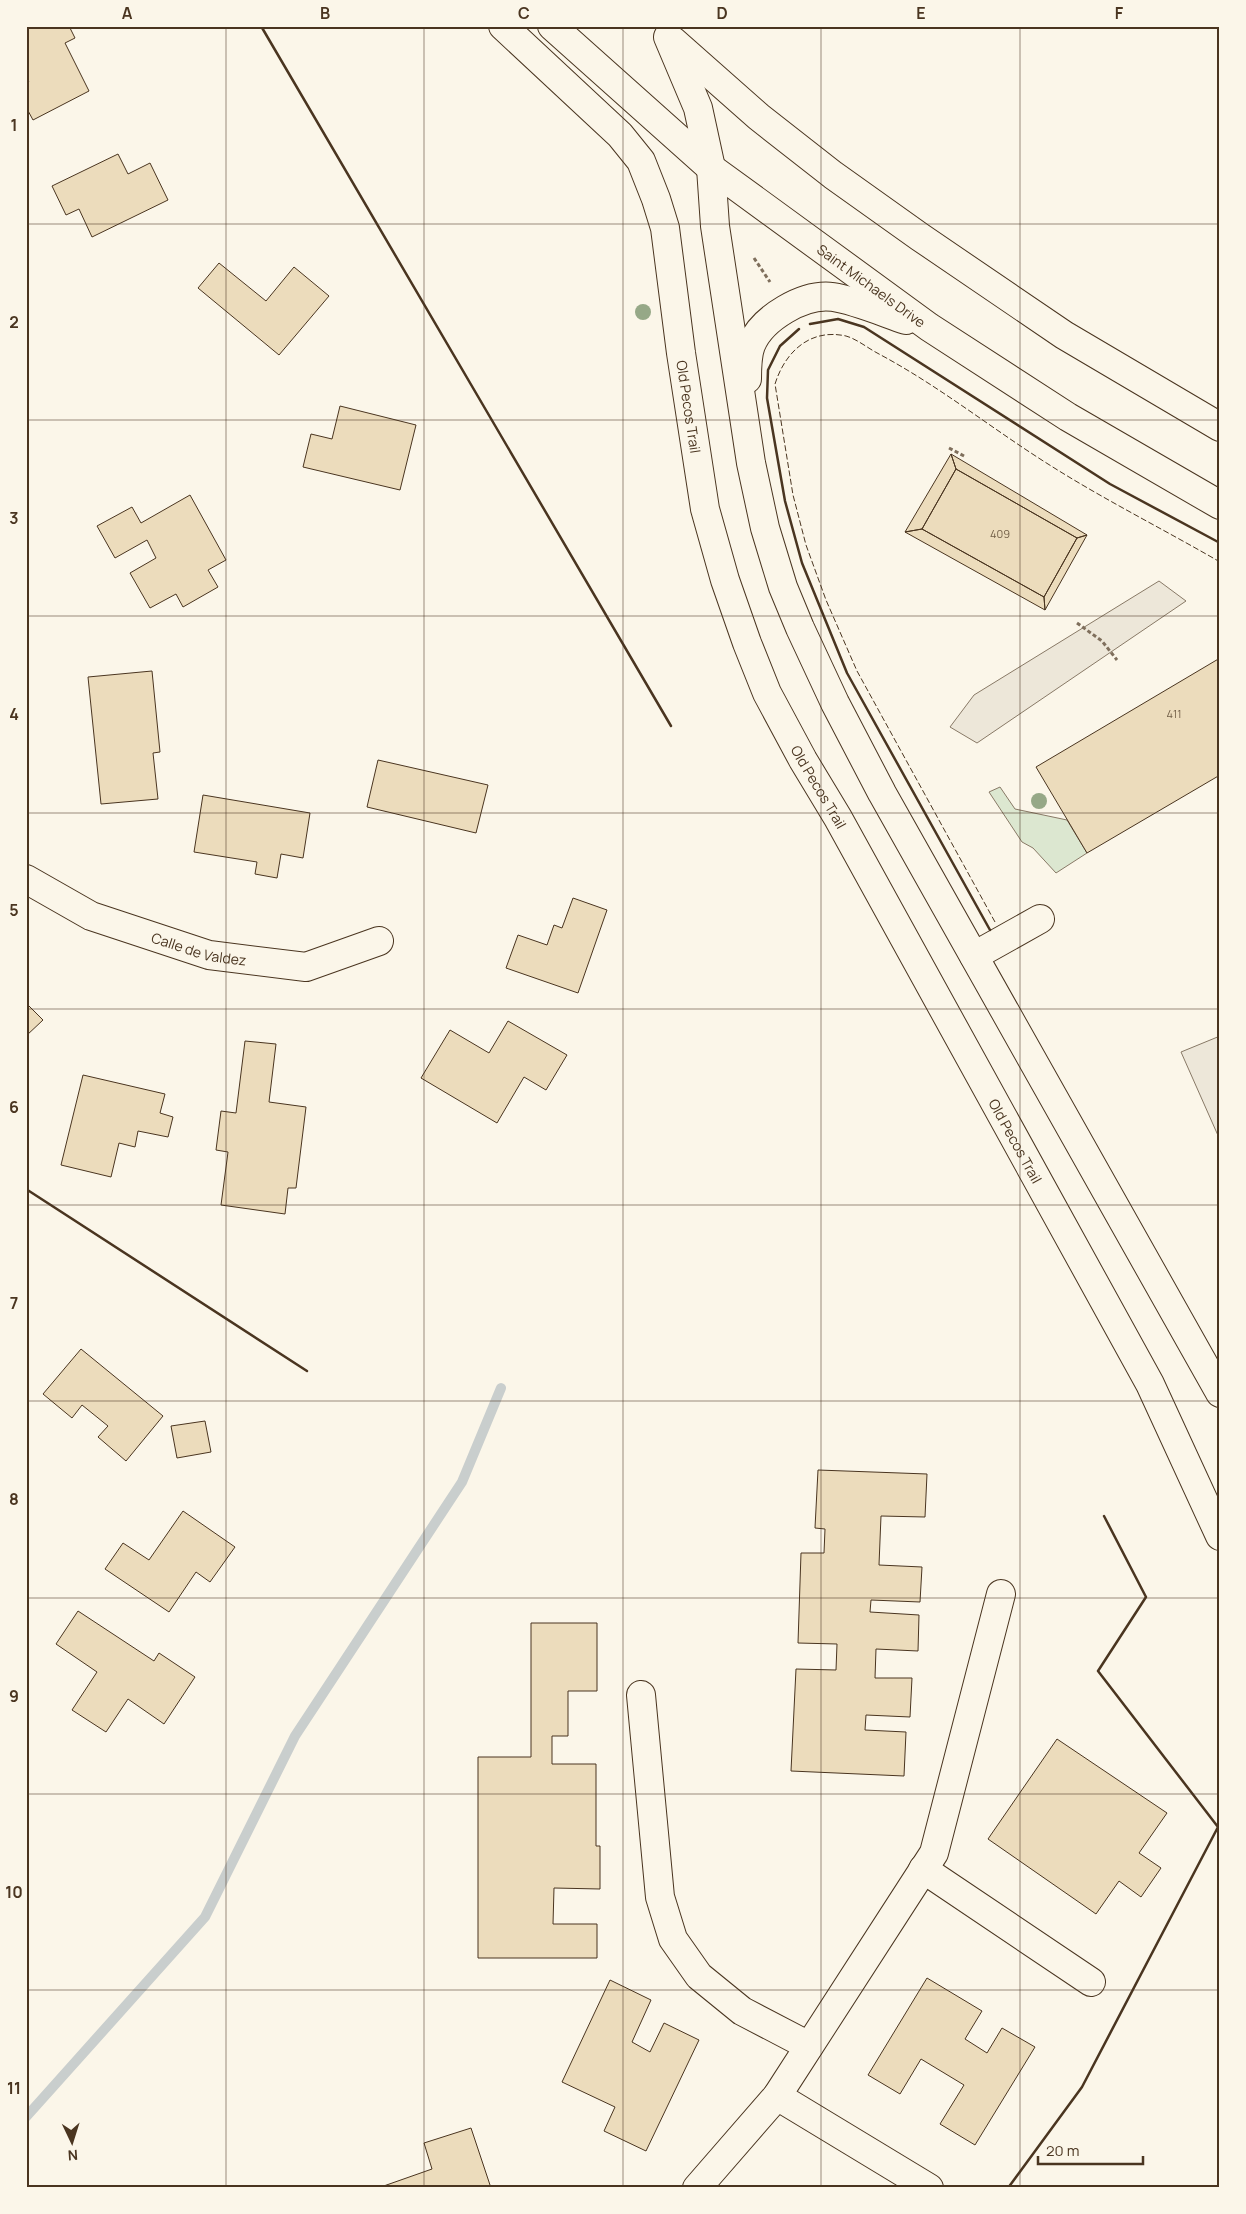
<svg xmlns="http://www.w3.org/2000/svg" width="1246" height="2214" font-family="Manrope,sans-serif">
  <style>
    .green { fill: #dce7d0; stroke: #887966 }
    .parking { fill: #ede7d9; stroke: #887966 }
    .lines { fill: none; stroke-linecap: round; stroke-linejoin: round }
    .stream { stroke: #c9cecd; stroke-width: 10 }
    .building { fill: #ecdcbc; stroke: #4a3520 }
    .minor-casing { stroke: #4a3520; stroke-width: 30 }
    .major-casing { stroke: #4a3520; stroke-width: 30 }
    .path { stroke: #7f6f5c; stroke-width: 3; stroke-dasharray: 4 2.5; stroke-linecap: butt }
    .minor { stroke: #fbf6e9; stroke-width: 28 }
    .major { stroke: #fbf6e9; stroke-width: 28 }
    .fence { stroke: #4a3520; stroke-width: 1; stroke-dasharray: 6 2.5; stroke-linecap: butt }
    .wall { stroke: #4a3520; stroke-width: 2.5 }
    .tree { fill: #96a887 }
    .grid { fill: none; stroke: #4a3520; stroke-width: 1; stroke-opacity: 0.55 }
    .labels { text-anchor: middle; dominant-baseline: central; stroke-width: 4; stroke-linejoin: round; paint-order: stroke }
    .number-label { font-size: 11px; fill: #725f47 }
    .street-label { font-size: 14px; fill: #4a3520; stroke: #fbf6e9 }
    .neatline { fill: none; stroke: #4a3520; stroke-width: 2 }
    .grid-label { font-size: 16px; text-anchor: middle; font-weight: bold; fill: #4a3520 }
  </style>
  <rect width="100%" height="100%" fill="#fbf6e9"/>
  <path class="green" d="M1000,787L1015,809L1067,820L1087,853L1056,873L1033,848L1022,842L989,792Z"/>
  <path class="parking" d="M1159,581L1186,601L977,743L950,727L974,695Z
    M1220,1036V1140L1181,1052Z"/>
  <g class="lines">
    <path class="stream" d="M26,2117L205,1917L295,1736L462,1482L501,1388"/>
  </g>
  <path class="building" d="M26,26H69L75,38L65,43L89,91L33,120L26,107V84L29,82L26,78Z
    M118,154L128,174L150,163L168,200L92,237L79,209L66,215L52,186Z
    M219,263L266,301L294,267L329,296L279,355L198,288Z
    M340,406L416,425L400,490L303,467L311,434L332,439Z
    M951,454L1087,535L1077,538L956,469Z
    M951,454L956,469L922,529L905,532Z
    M956,469L1077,538L1044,597L922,529Z
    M190,495L226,560L208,570L218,587L183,607L176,594L150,608L130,573L156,558L147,540L115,558L97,526L132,507L141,523Z
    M922,529L1044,597L1045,610L905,532Z
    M1087,535L1045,610L1044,597L1077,538Z
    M1220,658V775L1087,853L1036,767Z
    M152,671L160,752L153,753L158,799L101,804L88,677Z
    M378,760L488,785L476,833L367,807Z
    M203,795L310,813L303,858L281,854L277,878L255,874L257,862L194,852Z
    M573,898L607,910L578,993L506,968L518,935L547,945L554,925L562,928Z
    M26,1003L43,1020L26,1036Z
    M508,1021L567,1055L546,1090L524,1077L497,1123L421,1078L450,1030L489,1053Z
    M245,1041L276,1044L269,1102L306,1107L296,1188H288L285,1214L221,1205L228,1152L216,1150L221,1111L236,1113Z
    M83,1075L165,1094L160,1113L173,1117L168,1137L138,1131L135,1147L119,1143L111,1177L61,1165Z
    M81,1349L163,1416L126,1461L98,1437L108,1426L82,1405L72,1418L43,1394Z
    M205,1421L211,1452L177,1458L171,1426Z
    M818,1470L927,1474L925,1517L881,1516L879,1565L922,1567L920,1602L871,1600L870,1612L919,1615L918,1651L876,1649L875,1678H912L910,1717L866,1715L865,1730L906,1732L904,1776L791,1771L796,1669L836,1670L837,1644L798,1643L801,1553H824L825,1529L815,1528Z
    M183,1511L235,1547L210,1582L196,1572L169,1612L105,1569L123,1543L149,1560Z
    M78,1611L154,1661L159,1653L195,1677L164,1724L128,1699L106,1732L72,1710L97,1672L56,1644Z
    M531,1623H597V1691H568V1736H552V1764H596V1846H600V1889L554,1888L553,1924H597V1958H478V1757H531Z
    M1057,1739L1167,1813L1139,1853L1161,1868L1141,1897L1119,1881L1096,1914L988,1839Z
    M927,1978L982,2011L965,2039L987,2053L1002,2028L1035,2047L975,2145L940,2124L964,2085L921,2059L900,2094L868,2075Z
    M610,1980L651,2000L632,2042L650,2052L664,2023L699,2040L646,2151L604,2131L615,2107L562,2082Z
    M471,2128L491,2188H378L432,2169L424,2143Z"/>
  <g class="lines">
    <g class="minor-casing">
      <g id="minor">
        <path id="s1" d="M26,879L91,916L209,955L306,967L379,941"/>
        <path d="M974,956L1040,919"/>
        <path d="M641,1695L660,1897L673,1939L699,1976L742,2011L809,2046"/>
        <path d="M923,1869L1091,1982"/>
        <path d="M777,2096L929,2188"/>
        <path d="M697,2188L777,2096L934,1853L1001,1594"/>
      </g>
    </g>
    <g class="major-casing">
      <g id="major">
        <path id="s2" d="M503,26L620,135L641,161L656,199L665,228L681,353L705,509L725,580L747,643L767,693L803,760L838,818L1150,1384L1220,1536"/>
        <path id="s3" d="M552,26L711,168L929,327L1068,417L1220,505"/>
        <path d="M668,37L698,108L711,168L715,226L751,463L765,528L783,587L800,628L835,703L882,793L1220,1393"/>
        <path d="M673,41L759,117L833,175L920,237L1064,335L1220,427"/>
        <path d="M747,379C747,369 747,355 751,345C762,318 804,293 833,297C854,300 885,313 906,320"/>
      </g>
    </g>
    <path class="path" d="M754,258L770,282
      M949,448L966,457
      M1077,623L1102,641L1117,660"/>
    <use href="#minor" class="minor"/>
    <use href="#major" class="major"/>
    <path class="fence" d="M995,922L857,671L826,600L806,545L793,495L775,384C785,352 810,328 846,336C857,339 869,349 879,354C939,386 991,428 1048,464C1103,499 1163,529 1220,562"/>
    <path class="wall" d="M261,26L671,726
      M810,324L838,319L864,327L1110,484L1220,543
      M799,329L780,346L768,370L767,398L785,501L802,563L847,673L990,930
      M26,1189L307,1371
      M1008,2188L1082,2087L1218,1827L1098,1671L1146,1597L1104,1516"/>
  </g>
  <g class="tree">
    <circle cx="643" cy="312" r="8"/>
    <circle cx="1039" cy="801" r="8"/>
  </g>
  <path class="grid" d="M226,26V2188M424,26V2188M623,26V2188M821,26V2188M1020,26V2188M26,224H1220M26,420H1220M26,616H1220M26,813H1220M26,1009H1220M26,1205H1220M26,1401H1220M26,1598H1220M26,1794H1220M26,1990H1220"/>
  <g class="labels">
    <g class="number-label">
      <text x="1000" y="533">409</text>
      <text x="1174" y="713">411</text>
    </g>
    <g class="street-label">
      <text stroke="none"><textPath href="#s3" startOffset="412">Saint Michaels Drive</textPath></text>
      <text stroke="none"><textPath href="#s2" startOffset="445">Old Pecos Trail</textPath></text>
      <text stroke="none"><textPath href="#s2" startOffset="850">Old Pecos Trail</textPath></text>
      <text stroke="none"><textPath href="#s1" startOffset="188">Calle de Valdez</textPath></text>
      <text stroke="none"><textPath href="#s2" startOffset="1255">Old Pecos Trail</textPath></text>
    </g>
  </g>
  <rect width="1246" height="2214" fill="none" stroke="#fbf6e9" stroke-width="55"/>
  <g transform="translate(72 2142) rotate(176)" stroke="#fbf6e9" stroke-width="4" paint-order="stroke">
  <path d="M0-4L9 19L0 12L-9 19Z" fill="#4a3520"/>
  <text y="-8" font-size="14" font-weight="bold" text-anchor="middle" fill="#4a3520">N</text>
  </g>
  <path d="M1038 2156v8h105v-8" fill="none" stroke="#4a3520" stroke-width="2.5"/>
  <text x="1046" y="2156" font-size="15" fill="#4a3520" stroke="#fbf6e9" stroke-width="4" paint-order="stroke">20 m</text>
  <rect x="28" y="28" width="1190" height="2158" class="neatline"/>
  <g class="grid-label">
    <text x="127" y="19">A</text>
    <text x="325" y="19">B</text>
    <text x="524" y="19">C</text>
    <text x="722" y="19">D</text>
    <text x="921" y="19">E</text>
    <text x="1119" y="19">F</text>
    <text x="14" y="131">1</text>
    <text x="14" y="328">2</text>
    <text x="14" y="524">3</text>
    <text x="14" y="720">4</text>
    <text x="14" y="916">5</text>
    <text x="14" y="1113">6</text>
    <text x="14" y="1309">7</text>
    <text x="14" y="1505">8</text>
    <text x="14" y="1702">9</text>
    <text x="14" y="1898">10</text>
    <text x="14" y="2094">11</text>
  </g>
</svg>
